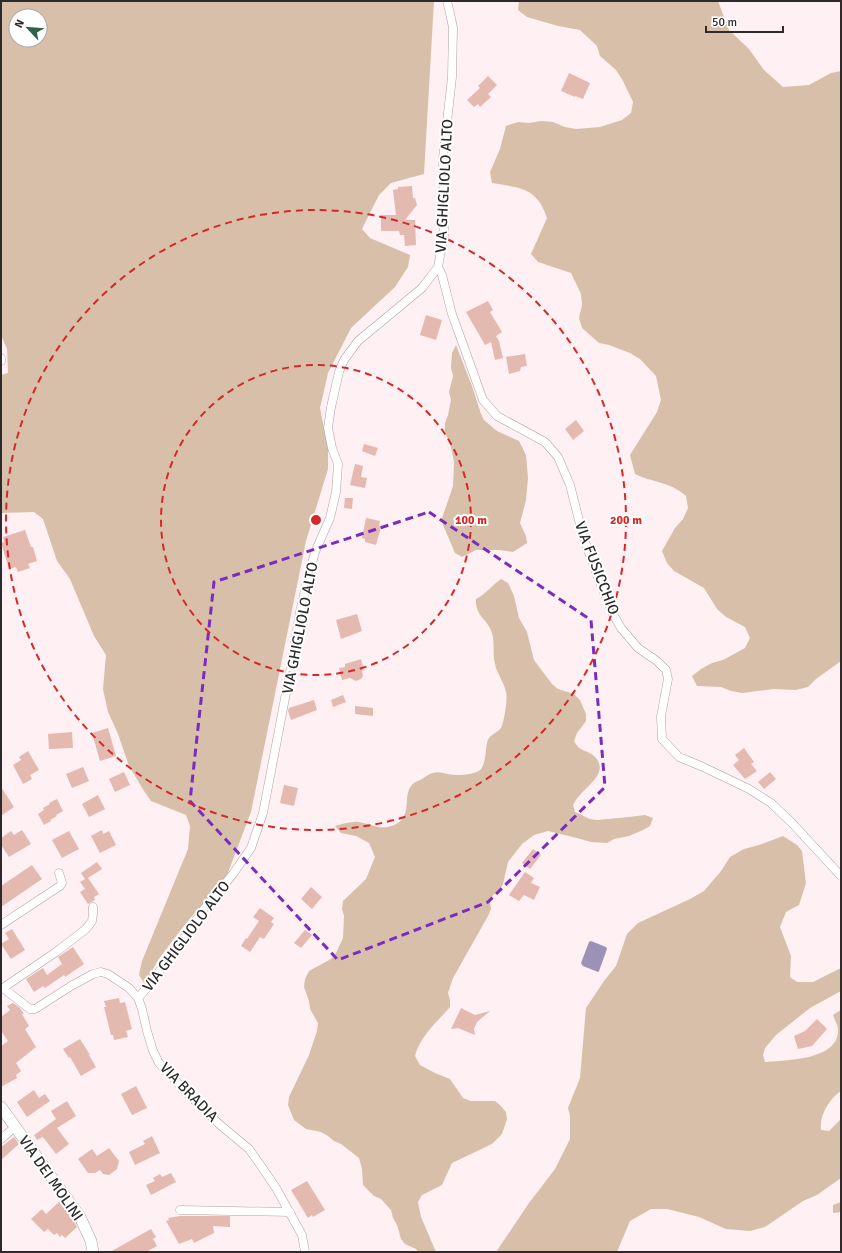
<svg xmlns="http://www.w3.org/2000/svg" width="842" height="1253" font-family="Signika,sans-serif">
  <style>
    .green { fill: #d8bfa9; fill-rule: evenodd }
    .water { fill: #9c92b5 }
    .building { fill: #e4b9b0 }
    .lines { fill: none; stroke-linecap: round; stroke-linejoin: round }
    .street-casing { stroke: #aea1a4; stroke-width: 9 }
    .secondary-casing { stroke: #aea1a4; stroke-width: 12 }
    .street { stroke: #fff; stroke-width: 8 }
    .secondary { stroke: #fff; stroke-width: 11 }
    .marked { fill: none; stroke: #7b2cbf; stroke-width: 3; stroke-dasharray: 8 5; stroke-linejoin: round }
    .ring { fill: none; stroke: #d62828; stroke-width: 2; stroke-dasharray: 7 5 }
    .labels { text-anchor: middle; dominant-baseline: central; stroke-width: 4; stroke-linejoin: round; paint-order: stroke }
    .street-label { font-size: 15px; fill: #2e292a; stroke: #fff }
    .centre { fill: #d62828; stroke: #fff; stroke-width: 2 }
    .ring-label { font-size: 12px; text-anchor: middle; font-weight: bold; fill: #d62828; stroke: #fff; stroke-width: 4; stroke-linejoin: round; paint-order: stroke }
  </style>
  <rect width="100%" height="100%" fill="#fef0f3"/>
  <path class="green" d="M1,1H434L424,174L391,183L379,195L362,229L370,238L410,255L408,267L395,287L351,328L328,373L320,408L328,448V469L306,541L251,812L224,883L209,896L183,927L158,960L147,981L144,983L139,975L142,961L188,849L190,826L186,815L151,801L144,791L129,766L118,734L108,712L103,689L106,655L94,636L70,579L57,561L43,519L34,512L1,513V375L8,373L7,349L1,335ZM16,16H40V40H16Z
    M519,1H718L729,30L749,49L764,70L783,87L809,85L831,73L841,71V661L816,679L808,687L796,690L774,689L742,693L731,691L721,687L697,686L692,676L701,669L712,663L723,660L745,648L750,638L745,627L726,617L717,609L704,588L674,571L667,563L662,551L675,528L683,519L688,508L686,496C669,481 653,483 635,474L630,455L657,412L661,400L656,376L640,359L630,353L609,345L599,343L582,328L579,318L582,305L581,294L571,273L538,262L531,254L547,218C537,187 520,188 492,183L490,172L500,149L506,126L518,122L529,123L541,121L553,122L565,127L576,129L600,127L622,120L631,113L633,102L623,81L616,70L600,56L597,46L580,30L558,26L527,17L518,10Z
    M456,345L472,386L481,414L484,420L497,431L519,441L526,455L528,478L526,500L520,523L526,536L527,543L513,552L499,550H476L462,557L455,553L443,525L442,518L453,486L454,462L451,447L445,432V423L448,415L451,400L449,392L453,376L451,368L452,353Z
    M501,579L508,583L514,596L519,618L527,632L534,660L552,684L558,689L574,694L580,700L586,714V721L577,733L574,741C580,753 588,749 596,758C608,773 588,785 580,795C577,798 575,801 573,805L575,812L590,819L597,820L629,817L645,815L653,818L650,826L643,830L629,836L614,839L607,843L591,842L577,838L548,831L534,835L522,844L508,862L503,884L499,891L493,895L490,902L491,909L488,916L453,978L448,993L450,1000V1007C437,1022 420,1036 415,1056L420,1065L435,1073L450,1079L463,1098L471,1101H495L501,1106L506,1112L507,1119L502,1134L492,1144L452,1163L442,1185L422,1195L418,1202L421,1217L436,1252H418L416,1249L405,1244L401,1239L397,1225L393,1218L391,1210L381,1199L374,1196L363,1185L362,1169L359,1158L341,1144L334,1141L328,1136L321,1132L306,1129L294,1120L288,1105L289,1097L309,1055L317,1031L318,1023L310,1009L309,1001L304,987L305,979L309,971L331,959L336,953L343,938L344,916L342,909L343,901L366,879L375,857L369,843L356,836L341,833L335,826C343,824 351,821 359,822C371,824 379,830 392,826C415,817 401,797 412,785C413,783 417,781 420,780C424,778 428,774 433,773C438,771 443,773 448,774C456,776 474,775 480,770C488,761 484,746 489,738C492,734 498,732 501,728C504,722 508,699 506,692C504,682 497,674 495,664C492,652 496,640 490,628C484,617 475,614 476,599C486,594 492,585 501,579Z
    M783,836L797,845L802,851L806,883L799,905L786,912L780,927L791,956L790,977L797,982H813L841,968V991L810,1008L776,1035L765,1048L763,1055L765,1062C786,1060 840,1060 838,1029C838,1025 834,1019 833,1015L841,1010V1091C829,1099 819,1116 821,1130L829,1131L841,1119V1178L817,1195L803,1201L765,1227L750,1231L726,1229L699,1217L667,1209H651L630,1221L617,1252H496L529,1203L555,1169L570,1139V1116L568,1108L580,1078L586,1008L604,981L616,966L627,934L638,923L690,899L704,891L721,871L730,857L744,849L759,845Z
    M841,1202V1212L833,1213V1205Z"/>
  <path class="water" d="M591,941L606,947L607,949L599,971L598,972L583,966L581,963L589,942Z"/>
  <path class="building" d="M569,73L590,83L583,99L575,96V97L561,91Z
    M488,76L497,85L488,94L491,97L480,107L478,104L474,107L467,100L480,88L478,86Z
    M412,186L413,198H415L417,205L405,220H415L416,245L405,246L404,235H400L399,231H381V215H396L393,190L398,189V187Z
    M488,301L493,310L490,312L502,332L496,336L499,341L503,358L495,360L491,342L485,345L466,312Z
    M426,315L442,320L436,340L420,335Z
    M525,354L527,366L521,367L520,371L509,374L506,357Z
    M576,420L584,431L573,440L565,429Z
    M364,444L378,448L375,456L362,451Z
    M355,464L363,466L361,477L367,478L365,488L350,485Z
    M345,498H353L352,509L344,508Z
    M366,518L380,521L379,526L381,527L376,545L365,542V539L362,538Z
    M25,530L31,547H33L37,561L28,564L30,568L18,572L16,567L9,569L1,543L4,542L3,537Z
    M357,614L362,631L341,639L336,620Z
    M361,659L364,670L362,671L363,676L361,679L356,681L350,678L342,680L339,668L345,667V664Z
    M343,695L346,702L333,707L331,700Z
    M314,700L317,710L291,720L288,711L289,708Z
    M355,706L373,708V716L355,714Z
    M108,728L116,756L100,761L92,733Z
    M72,732L73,748L49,749L48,734Z
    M744,748L754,762L751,764L757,771L745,779L733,765L739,760L735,755Z
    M28,751L39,770L30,775L32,779L23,784L13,765L21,760L19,757Z
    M83,767L89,781L72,788L66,774Z
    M124,772L130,785L115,792L109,779Z
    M770,772L776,779L764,789L758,782Z
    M284,785L298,788L294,806L280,803Z
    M1,787L14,807L1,816Z
    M98,795L105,809L89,817L82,804Z
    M57,799L63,811L56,815L57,816L50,820L51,821L44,825L38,814L44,810L43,808L50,804L49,803Z
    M22,830L31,844L9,857L1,845V838L11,831L14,835Z
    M102,830L103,834L109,831L116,845L100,853L91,836Z
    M69,831L79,849L62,858L52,840Z
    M533,849L541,855L530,869L522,863Z
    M97,862L102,869L88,878L99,894L94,897L95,900L88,904L80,892L85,889L80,882L85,879L81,873Z
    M32,865L42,879L1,907V886Z
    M525,872L534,878L531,883L540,887L534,900L524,895L519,901L509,895Z
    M311,887L322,897L312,909L301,899Z
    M260,908L274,918L271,922L274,924L264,939L260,937L250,952L241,946L246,938L247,939L259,921L253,917Z
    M12,929L25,950L11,959L1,944L9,939L5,933Z
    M305,930L312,935L301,948L294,943Z
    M73,947L84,964L65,977L64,975L45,988L43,986L34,992L26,979L43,968L47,975L62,964L58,957Z
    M119,998L120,1003L125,1002L132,1029L126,1031L128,1037L114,1040L113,1035H111L104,1007H106L104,1001Z
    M13,1003L20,1008L24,1014H22L29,1026L25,1029L36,1047L16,1063L21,1071L16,1075L17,1078L1,1087V1046L8,1041L1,1031V1017L10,1010L7,1006Z
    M461,1008L475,1015L490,1011L477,1022L474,1029L475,1035L458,1028L451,1029Z
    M817,1019L827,1029L812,1046L798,1049L794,1036L805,1031Z
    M80,1039L90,1055H89L96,1067L81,1076L70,1057L69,1058L63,1049Z
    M136,1086L147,1108L132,1115L121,1094Z
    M34,1090L39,1098L45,1094L50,1101L27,1117L17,1102Z
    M67,1101L76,1116L57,1128L69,1144L56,1154L43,1137L37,1140L34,1135L56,1119L51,1111Z
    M152,1136L160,1153L135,1165L129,1152L145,1144L143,1141Z
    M14,1137L19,1144L1,1160V1147Z
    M109,1148L119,1161L117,1169L109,1175L103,1174L100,1170L95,1173H88L78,1159L92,1149L97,1156Z
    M171,1173L176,1182L151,1195L146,1185L155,1181L153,1178L160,1174L162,1177Z
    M307,1181L325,1210L313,1217L312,1215L308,1218L291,1190Z
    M60,1201L74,1221L77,1227L65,1238L62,1235L60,1237L57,1233L54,1235L48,1229L44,1232L31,1219L42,1209L46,1214Z
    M180,1216H230V1227L213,1226L214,1233L194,1243L192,1239L179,1244L166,1221L169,1220L168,1218Z
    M151,1229L156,1237L153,1239L157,1246L146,1252H110Z"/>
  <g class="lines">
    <g class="street-casing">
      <path id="street" d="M438,267L442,275L452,314L483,400L497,416L545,442L558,457L570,485L583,536L599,580L613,614L621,628L638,648L657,661L666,670L668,679L661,716L662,739L679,757L701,766L749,789L771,803L792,823L841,876
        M1,358V361
        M1,925L60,886L62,883L59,873
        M3,988L56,952L86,929L92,921L93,914V907
        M1,989L3,988L30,1009H35L71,986L93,974L101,972L108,974L129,988L138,998L142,1009L147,1031L153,1051L159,1063L187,1093L219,1124L249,1149L259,1163L276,1188L302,1235L305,1252
        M138,998L145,990L178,947L203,910L233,874L251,848L263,813L291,667L300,612L307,582L315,552L330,518L336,492L338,464L332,448L328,428L331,407L339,372L344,360L358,341L422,288L438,267L444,235L443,158L452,77L453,28L450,13L447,1
        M1,1139L15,1127
        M180,1210L290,1212"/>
    </g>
    <g class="secondary-casing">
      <path id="secondary" d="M1,1107L80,1217L91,1241L93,1252"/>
    </g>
    <use href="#street" class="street"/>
    <use href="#secondary" class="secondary"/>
  </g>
  <path class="marked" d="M429,512L591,620L605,787L488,902L338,960L190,801L214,582Z"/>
  <g class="ring">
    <circle cx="316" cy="520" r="155"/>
    <circle cx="316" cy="520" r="310"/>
  </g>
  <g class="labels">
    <g class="street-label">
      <text transform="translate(444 186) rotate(-87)">VIA GHIGLIOLO ALTO</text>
      <text transform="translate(597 568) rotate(69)">VIA FUSICCHIO</text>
      <text transform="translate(300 628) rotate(-79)">VIA GHIGLIOLO ALTO</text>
      <text transform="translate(186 936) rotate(-53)">VIA GHIGLIOLO ALTO</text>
      <text transform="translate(189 1092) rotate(46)">VIA BRADIA</text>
      <text transform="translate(51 1178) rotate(55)">VIA DEI MOLINI</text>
    </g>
  </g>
  <circle cx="316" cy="520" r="6" class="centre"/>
  <g class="ring-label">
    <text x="471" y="524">100 m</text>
    <text x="626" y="524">200 m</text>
  </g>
  <rect width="842" height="1253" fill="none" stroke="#2e292a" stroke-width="4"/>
  <g transform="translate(28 28) rotate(296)"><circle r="19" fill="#ffffff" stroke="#aba9aa"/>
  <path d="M0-3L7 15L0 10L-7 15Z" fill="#2f6348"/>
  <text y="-6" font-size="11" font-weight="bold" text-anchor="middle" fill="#2e292a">N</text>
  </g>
  <path d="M706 26v6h77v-6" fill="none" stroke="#2e292a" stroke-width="2"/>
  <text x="712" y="26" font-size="12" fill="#2e292a" stroke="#ffffff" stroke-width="3" paint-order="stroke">50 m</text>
</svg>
